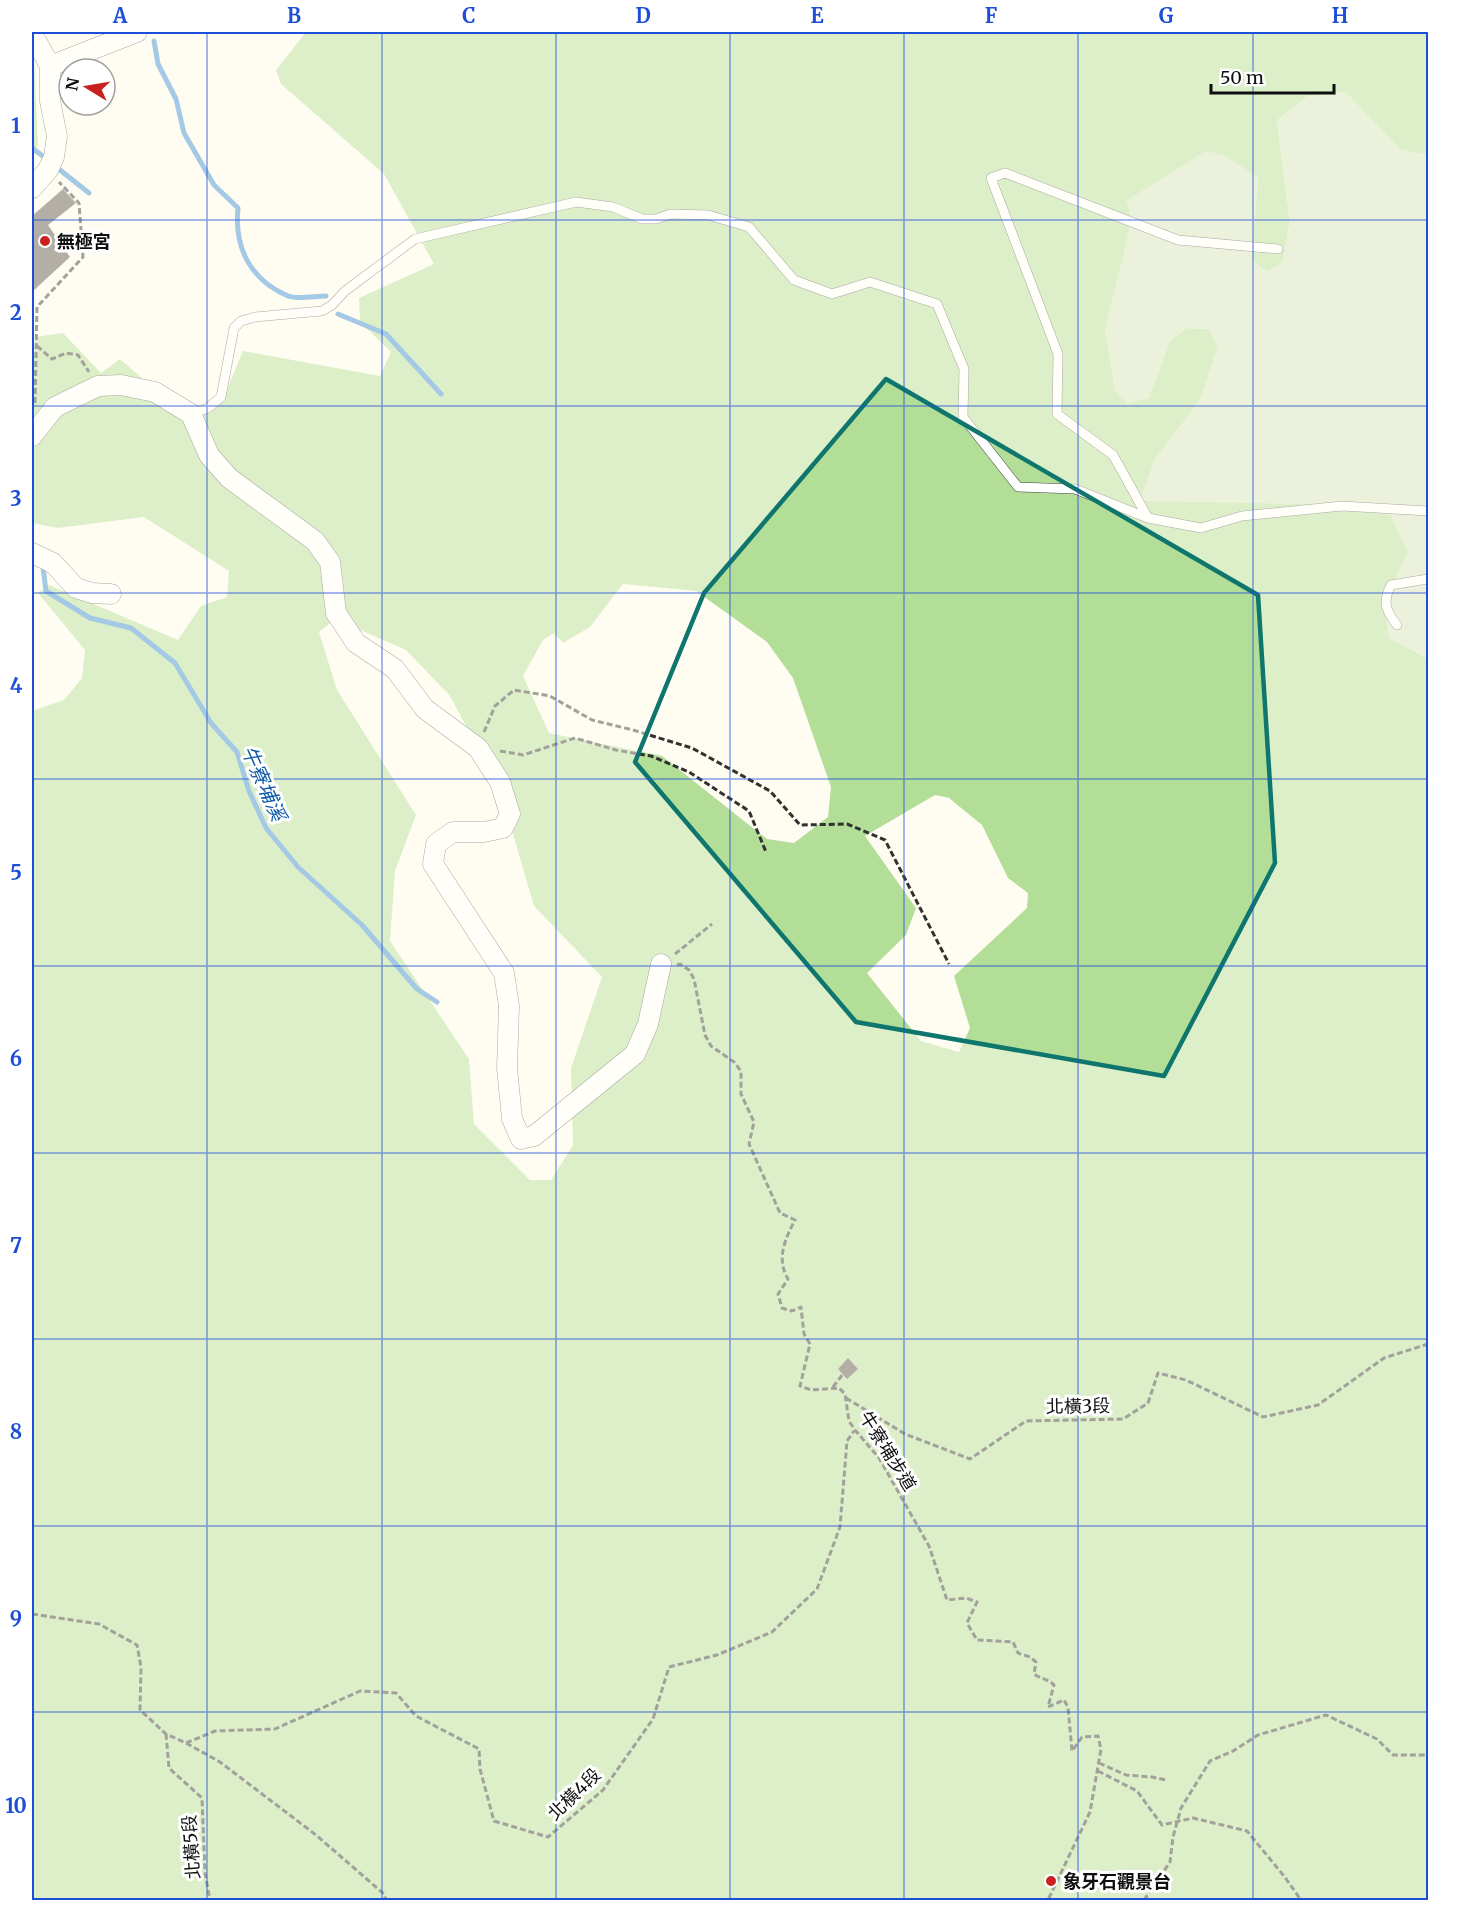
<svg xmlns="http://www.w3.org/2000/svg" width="1460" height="1932" font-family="Merriweather,'Noto Sans TC',serif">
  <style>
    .forest { fill: #b2de97; fill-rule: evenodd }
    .cemetery { fill: #d6e3c0 }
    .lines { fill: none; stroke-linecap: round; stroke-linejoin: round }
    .stream { stroke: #368bd5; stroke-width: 5 }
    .building { fill: #59514b }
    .lane-casing { stroke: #424242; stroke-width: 10 }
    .street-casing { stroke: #424242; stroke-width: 21 }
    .path { stroke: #313131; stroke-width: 3; stroke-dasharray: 6 3; stroke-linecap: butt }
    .lane { stroke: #fff; stroke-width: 9 }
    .street { stroke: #fff; stroke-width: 20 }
    .marked { fill: none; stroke: #0f766e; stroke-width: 4.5; stroke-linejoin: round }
    .grid { fill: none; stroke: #1d4ed8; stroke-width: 1.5; stroke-opacity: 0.55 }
    .poi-dot { fill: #c8211f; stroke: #fff; stroke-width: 2 }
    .labels { text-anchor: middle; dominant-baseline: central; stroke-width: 6; stroke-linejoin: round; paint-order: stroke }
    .poi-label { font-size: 18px; font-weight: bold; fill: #0f0f0f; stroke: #fff; text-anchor: start }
    .street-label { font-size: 18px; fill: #0f0f0f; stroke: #fff }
    .water-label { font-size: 20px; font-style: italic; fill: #115da9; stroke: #fff }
    .neatline { fill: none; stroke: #1d4ed8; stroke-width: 2 }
    .grid-label { font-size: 20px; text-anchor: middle; font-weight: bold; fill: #1d4ed8 }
  </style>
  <rect width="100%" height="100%" fill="#fffdf2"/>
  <path class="forest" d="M306,32H1428V155L1401,150L1345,92L1277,120L1290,221L1283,262L1267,272L1251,260L1258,178L1132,218L1149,397L1170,340L1187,328L1209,329L1218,346L1201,399L1154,461L1354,505L1391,515L1408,552L1383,604L1390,638L1428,659V1900H32V711L64,700L82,678L85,650L38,593L49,585L178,640L201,606L227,597L229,571L144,517L58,528L32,523V397L35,337L63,333L101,373L120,359L191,421L223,399L243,351L380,376L391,352L360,322L359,298L434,264L384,174L281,84L276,70ZM623,584L696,591L767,642L793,678L831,787L828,817L794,843L767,839L662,756L549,733L523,676L543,640L554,633L563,643L590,627ZM335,619L406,650L450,696L500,790L534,906L602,977L571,1068L573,1145L551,1180H530L474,1124L469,1059L390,941L395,871L416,815L337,690L319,632ZM935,795L949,798L982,825L1008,878L1028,893L1027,908L954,976L970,1028L959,1052L921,1041L867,973L906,935L916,908L865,836Z
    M32,57L34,59L38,145L32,159Z"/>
  <path class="cemetery" d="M1345,92L1401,150L1428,155V659L1389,638L1383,604L1408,552L1391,515L1354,505L1140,501L1154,461L1201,399L1218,345L1209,329L1187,328L1170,340L1149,398L1128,404L1115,391L1105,330L1132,218L1126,201L1206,151L1226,156L1258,178L1251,259L1267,272L1283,262L1290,221L1277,120L1307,96Z"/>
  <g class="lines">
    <path class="stream" d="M154,41L158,64L176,99L184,133L214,185L238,208C234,247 250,280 288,296C298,300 315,296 326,296
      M32,148L48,160
      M55,166L89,193
      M338,314L386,334L441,394
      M43,567L46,591L90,618L131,628L175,663L211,723L237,752L249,791L266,828L298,867L362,925L417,989L437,1002"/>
  </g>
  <path class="building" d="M63,189L76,203L48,225L70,257L32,292V216Z
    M848,1358L858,1369L847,1379L838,1369Z"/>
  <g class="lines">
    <g class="lane-casing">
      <path id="lane" d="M191,414L208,408L221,397L234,328L241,321L255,317L322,311L332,305L345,291L415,239L576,202L613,207L642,219H656L671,214L708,215L749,227L794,280L832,294L870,282L937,304L964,369L963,417L1018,487L1075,489L1148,518L1201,528L1242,516L1342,506L1428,511
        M1148,518L1113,455L1057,414L1058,354L991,178L1005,173L1178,240L1278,249
        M1397,625C1386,611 1382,602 1391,585L1428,579"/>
    </g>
    <g class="street-casing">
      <path id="street" d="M32,33L50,66V101L57,136L54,157L48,170L32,188
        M50,66L137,32
        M32,436L55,407L98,386L121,385L155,392L191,414L209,455L229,478L315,541L330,562L336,613L356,643L395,669L425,709L478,748L500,782L510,814L503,828L484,832H453L436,844L433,864L504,973L509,1006L507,1068L512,1119L521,1139L534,1136L635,1054L648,1024L661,964
        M32,553L53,563L76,588L92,593L111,594"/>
    </g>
    <path class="path" d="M37,346L52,359L66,353L78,355L89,372
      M35,403L37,307L83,257L79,203L59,182
      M484,732L495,706L514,690L550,696L592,720L633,730L692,748L770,791L800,825L847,824L885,840L949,964
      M500,751L523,755L575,738L616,750L651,756L689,772L749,811L766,852
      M675,954L712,924
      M677,965L680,964L689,970L694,979L705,1035L711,1046L734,1062L741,1071V1094L754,1122L749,1144L780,1213L795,1220C785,1239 776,1259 788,1279L778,1294L782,1308L792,1311L801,1307L804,1334L810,1344L800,1386L811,1390L839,1388L845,1394L849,1421L855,1430L879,1458L929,1546L947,1600L966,1598L977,1602L967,1623L977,1640L1013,1642L1018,1653L1030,1657L1036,1662L1034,1674C1041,1679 1048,1679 1054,1685L1048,1707L1064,1700L1068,1707L1072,1751L1082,1737L1098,1736L1101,1749L1090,1812L1048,1900
      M833,1387L843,1374
      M846,1398L905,1434L970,1459L1026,1421L1123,1419L1148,1403L1158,1373L1186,1380L1263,1417L1318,1405L1384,1358L1428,1344
      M32,1614L99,1624L137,1645L141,1667L140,1710L166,1734L186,1743L220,1762L316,1835L384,1894L386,1900
      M166,1734L169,1768L202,1798L205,1873L210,1900
      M186,1743L215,1731L275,1729L360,1691L396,1693L416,1716L479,1749L480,1769L494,1821L548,1837L603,1790L653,1719L669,1667L717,1655L772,1632L817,1589L840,1527L847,1441L854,1431
      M1099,1763L1126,1775L1152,1777L1166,1780
      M1098,1771L1137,1791L1162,1825L1193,1818L1247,1831L1284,1876L1301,1900
      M1144,1900L1170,1862L1173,1837L1181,1808L1210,1761L1233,1751L1258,1735L1326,1715L1377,1739L1393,1755H1428"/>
    <use href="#lane" class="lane"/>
    <use href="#street" class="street"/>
  </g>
  <path d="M0 0H1460V1932H0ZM886,379L1258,595L1275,863L1164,1076L856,1022L635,762L704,593Z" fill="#fffdf2" fill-opacity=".55" fill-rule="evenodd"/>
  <path class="marked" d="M886,379L1258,595L1275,863L1164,1076L856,1022L635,762L704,593Z"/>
  <path class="grid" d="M207,32V1900M382,32V1900M556,32V1900M730,32V1900M904,32V1900M1078,32V1900M1253,32V1900M32,220H1428M32,406H1428M32,593H1428M32,779H1428M32,966H1428M32,1153H1428M32,1339H1428M32,1526H1428M32,1712H1428"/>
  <g class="poi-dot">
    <circle cx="45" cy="241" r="6"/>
    <circle cx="1051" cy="1881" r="6"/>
  </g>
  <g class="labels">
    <g class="poi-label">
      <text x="57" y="241">無極宮</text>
      <text x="1063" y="1881">象牙石觀景台</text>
    </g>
    <g class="street-label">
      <text transform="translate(1078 1406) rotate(-1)">北橫3段</text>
      <text transform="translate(888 1451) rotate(58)">牛寮埔步道</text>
      <text transform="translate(574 1794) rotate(-44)">北橫4段</text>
      <text transform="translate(191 1847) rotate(-94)">北橫5段</text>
    </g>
    <g class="water-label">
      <text transform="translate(264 783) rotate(66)">牛寮埔溪</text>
    </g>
  </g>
  <rect width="1460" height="1932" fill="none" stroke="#ffffff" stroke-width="66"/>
  <g transform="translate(87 87) rotate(281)"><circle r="28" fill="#ffffff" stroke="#9f9f9f" stroke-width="1.5"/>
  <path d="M0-4.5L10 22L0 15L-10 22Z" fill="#c8211f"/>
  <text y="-9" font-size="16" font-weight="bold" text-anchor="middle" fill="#0f0f0f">N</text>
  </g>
  <path d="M1211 84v9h123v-9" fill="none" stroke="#0f0f0f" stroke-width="3"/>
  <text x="1220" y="84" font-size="18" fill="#0f0f0f" stroke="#ffffff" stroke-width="4.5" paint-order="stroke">50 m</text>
  <rect x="33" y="33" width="1394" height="1866" class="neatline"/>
  <g class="grid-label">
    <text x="120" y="23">A</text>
    <text x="294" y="23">B</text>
    <text x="469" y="23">C</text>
    <text x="643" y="23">D</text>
    <text x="817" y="23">E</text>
    <text x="991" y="23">F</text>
    <text x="1166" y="23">G</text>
    <text x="1340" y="23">H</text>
    <text x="16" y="133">1</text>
    <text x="16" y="320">2</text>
    <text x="16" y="506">3</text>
    <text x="16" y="693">4</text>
    <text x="16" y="880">5</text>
    <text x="16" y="1066">6</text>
    <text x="16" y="1253">7</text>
    <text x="16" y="1439">8</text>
    <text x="16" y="1626">9</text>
    <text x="16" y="1813">10</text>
  </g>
</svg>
